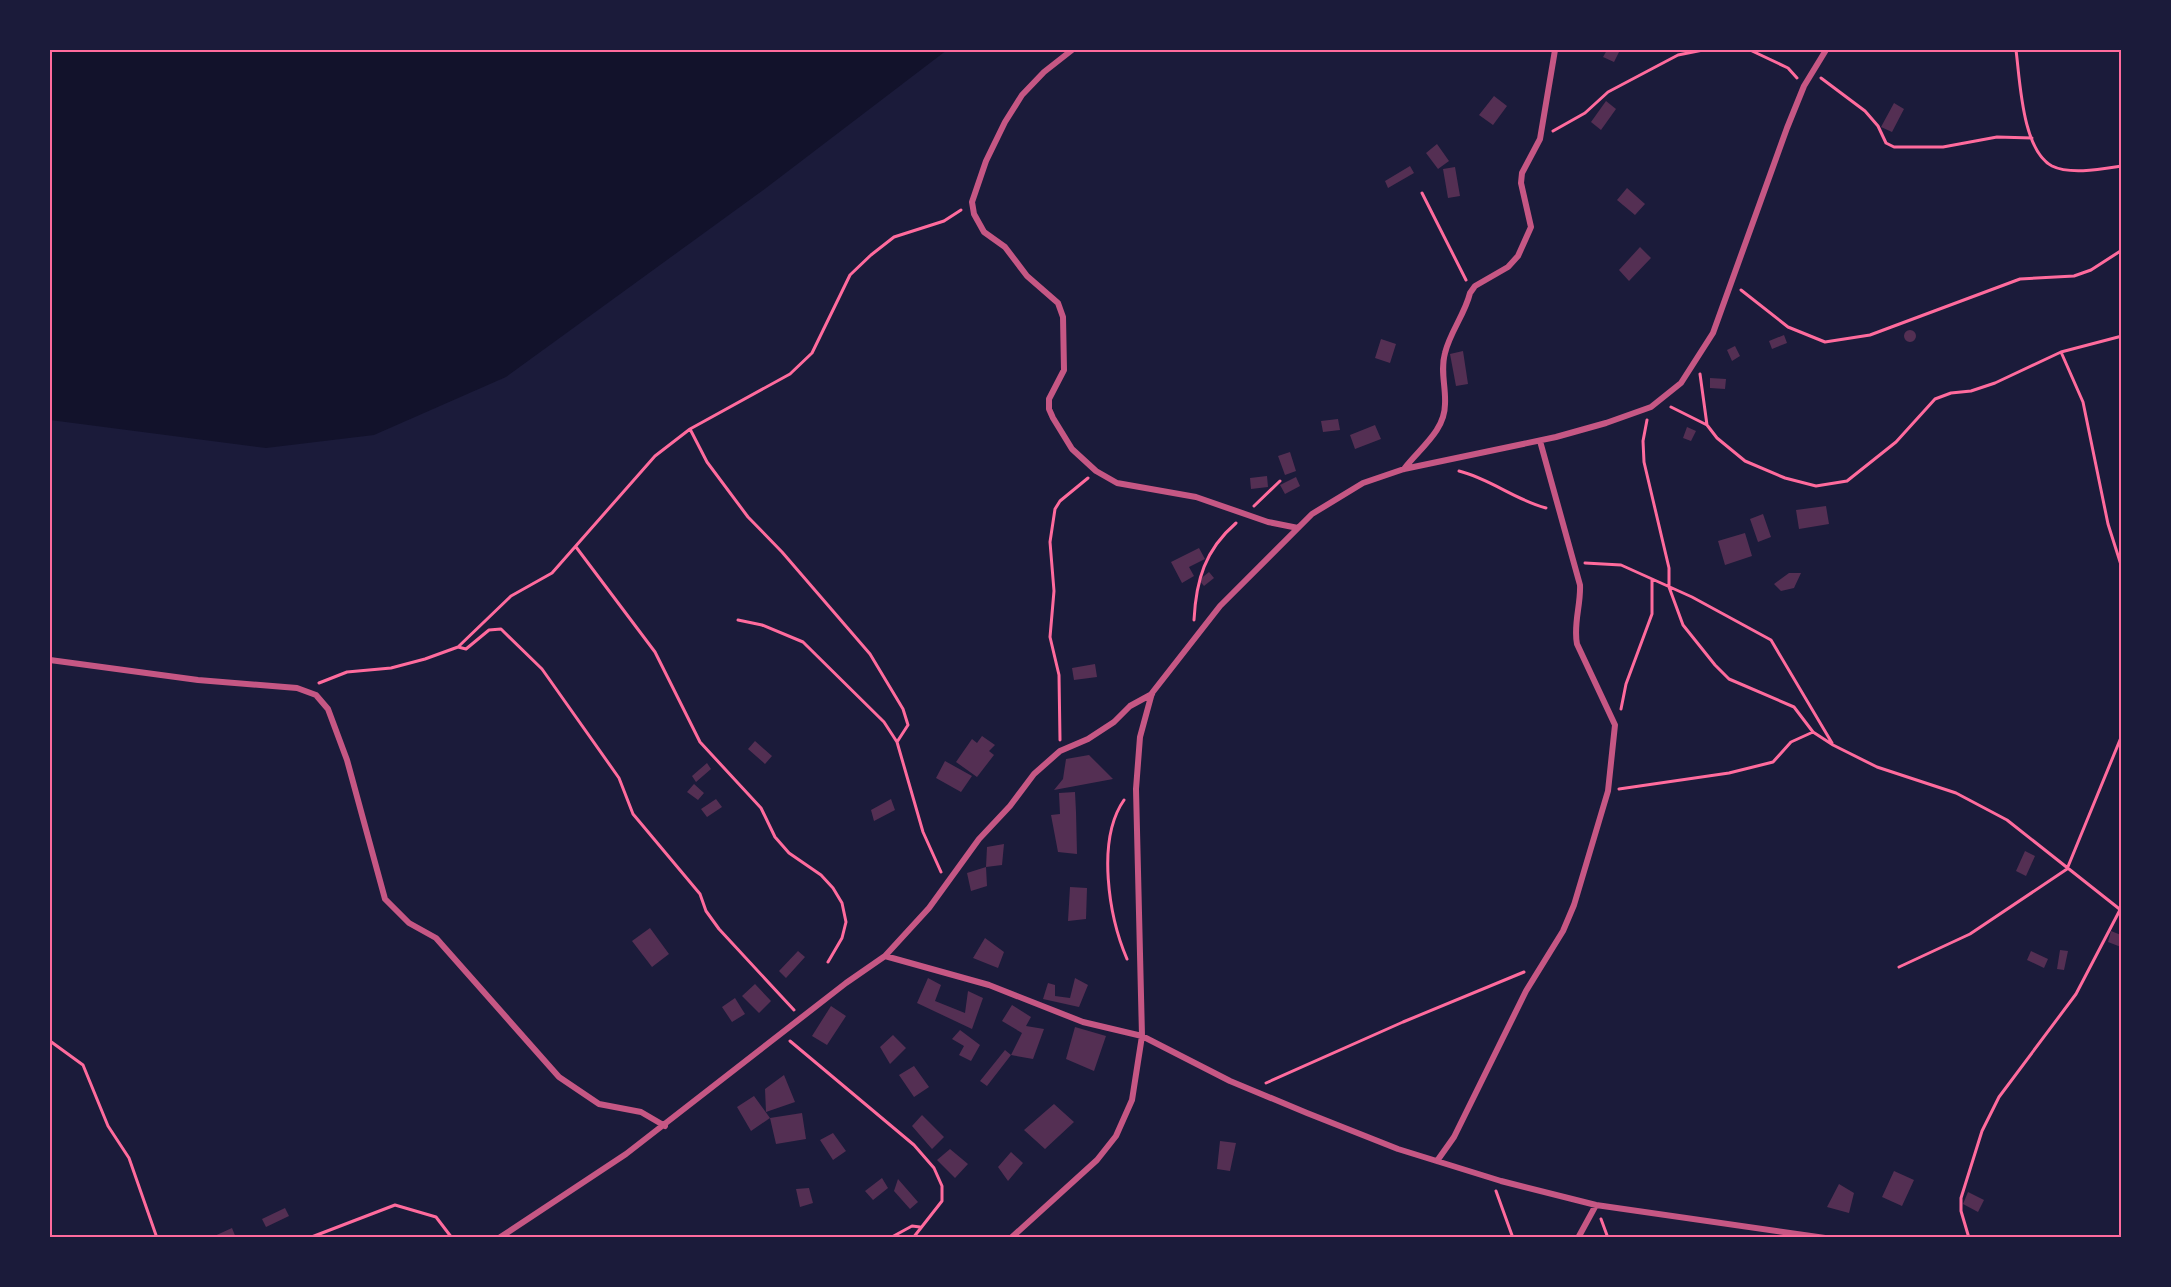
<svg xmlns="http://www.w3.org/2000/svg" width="2171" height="1287" font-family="'Space Grotesk',sans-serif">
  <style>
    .water { fill: #12122b }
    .building { fill: #542f53 }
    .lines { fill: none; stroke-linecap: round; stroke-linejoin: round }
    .path { stroke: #ff6b9d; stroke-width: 3 }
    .minor { stroke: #c65784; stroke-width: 6 }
    .neatline { fill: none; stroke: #ff6b9d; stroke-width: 2 }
  </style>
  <rect width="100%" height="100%" fill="#1b1b3a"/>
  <path class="water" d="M50,50H947L766,188L506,377L374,435L266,448L50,420Z"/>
  <path class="building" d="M1607,50H1620L1614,62L1603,57Z
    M1494,96L1507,106L1493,125L1479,115Z
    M1606,101L1616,109L1601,130L1591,122Z
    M1894,103L1904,109L1892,132L1881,127Z
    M1437,144L1449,161L1438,169L1426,153Z
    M1410,166L1414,173L1388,188L1385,181Z
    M1455,167L1460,196L1448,198L1443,169Z
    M1627,188L1645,204L1635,215L1617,200Z
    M1640,247L1651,258L1629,281L1619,270Z
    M1904 336a6 6 0 1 1 12 0a6 6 0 1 1-12 0Z
    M1784,335L1787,343L1772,349L1769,341Z
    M1381,339L1396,344L1390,363L1375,358Z
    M1735,346L1740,356L1732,361L1727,350Z
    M1463,351L1468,384L1456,386L1450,354Z
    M1710,378L1726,379L1725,389L1710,388Z
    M1338,419L1340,430L1323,432L1321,421Z
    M1375,425L1381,439L1355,449L1350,435Z
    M1687,427L1696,431L1691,441L1683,438Z
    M1290,452L1296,471L1285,475L1278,456Z
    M1267,476L1268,487L1251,489L1250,478Z
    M1296,477L1300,486L1285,494L1280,485Z
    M1826,506L1829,524L1799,529L1796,510Z
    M1763,514L1771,537L1758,542L1750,519Z
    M1745,533L1752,556L1725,565L1718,541Z
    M1199,548L1205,559L1189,567L1194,576L1182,583L1171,562Z
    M1209,572L1214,578L1204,586L1199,580Z
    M1789,573H1801L1794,588L1781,591L1774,584Z
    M1095,664L1097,677L1074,680L1072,668Z
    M982,736L995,745L989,751L994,755L977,777L956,762L972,739L977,743Z
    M755,741L772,756L765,764L748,749Z
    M1089,755L1113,779L1054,790L1063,779L1066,759Z
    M945,761L972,776L961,792L936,778Z
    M707,763L711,769L696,782L692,776Z
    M694,784L704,793L698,800L687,792Z
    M1075,792L1076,812L1077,854L1058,852L1051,815L1060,814L1059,793Z
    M716,799L722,807L707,817L701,809Z
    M891,799L895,810L874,821L871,810Z
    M1004,844L1002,865L986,867L987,847Z
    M2025,851L2035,856L2026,876L2016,871Z
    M986,867L987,886L971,891L967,873Z
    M1070,887L1087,888L1086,919L1068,921Z
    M650,928L669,954L652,967L632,941Z
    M2111,931L2121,935V947L2108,942Z
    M985,938L1004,952L998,968L973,958Z
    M2060,950L2068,951L2064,970L2057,969Z
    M798,951L805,957L786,978L779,971Z
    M2031,951L2048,959L2044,968L2027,960Z
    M928,978L941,985L935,1001L965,1013L968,991L983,998L972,1029L917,1003Z
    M1075,978L1088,985L1079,1007L1043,999L1048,983L1055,985V996L1070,998Z
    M755,984L771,1001L759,1013L742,996Z
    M735,998L745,1014L732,1022L722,1007Z
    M1012,1005L1031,1017L1026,1026L1044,1029L1033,1059L1011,1055L1022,1033L1002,1021Z
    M831,1006L846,1016L827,1045L812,1036Z
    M1075,1027L1106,1036L1094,1071L1066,1059Z
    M960,1030L980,1045L971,1061L959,1055L964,1046L952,1039Z
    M893,1035L906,1048L890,1064L880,1047Z
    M1005,1050L1011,1055L987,1086L980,1081Z
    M914,1066L929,1087L914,1097L899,1075Z
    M784,1075L795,1102L766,1112L765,1089Z
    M754,1096L770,1118L751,1131L737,1107Z
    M1054,1104L1074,1122L1045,1149L1024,1130Z
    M802,1113L806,1139L776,1144L770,1118Z
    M922,1115L944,1137L932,1149L912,1126Z
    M833,1133L846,1151L833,1160L820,1140Z
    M1220,1141L1236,1143L1230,1171L1217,1169Z
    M950,1149L968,1164L955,1178L937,1160Z
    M1011,1152L1023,1163L1008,1181L998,1167Z
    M1894,1171L1914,1180L1902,1206L1882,1197Z
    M882,1178L888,1188L873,1200L865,1191Z
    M898,1179L918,1202L910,1209L894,1191Z
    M1839,1184L1854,1193L1849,1213L1827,1207Z
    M809,1188L813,1203L800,1207L796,1189Z
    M1968,1192L1984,1200L1978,1212L1963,1204Z
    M285,1208L289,1216L266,1227L262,1219Z
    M232,1228L236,1238H210Z"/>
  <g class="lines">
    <path class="path" d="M1750,50L1788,68L1797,78
      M2016,50C2020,80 2022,150 2052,166C2070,175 2102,169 2122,166
      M1821,78L1865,111L1878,126L1886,143L1894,147H1943L1997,137L2032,138
      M1553,131L1585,113L1608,92L1678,55L1703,50
      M1422,193L1466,280
      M1741,290L1788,327L1825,342L1870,335L2020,279L2074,276L2091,270L2122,250
      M2061,352L2083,402L2108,524L2122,568
      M1700,374L1707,425L1717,438L1745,461L1785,478L1816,486L1847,481L1896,442L1935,399L1951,393L1971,391L1995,383L2061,352L2122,336
      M1671,407L1707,425
      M1647,420L1643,441L1644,462L1669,568V587L1683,625L1715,665L1729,679L1794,707L1813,732L1833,745L1877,767L1956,793L2007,820L2122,911
      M690,429L707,462L748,517L782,552L870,654L903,709L908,725L897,742
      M1459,471C1491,479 1515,500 1546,508
      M1254,506L1280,481
      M576,547L655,652L700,742L761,808L775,837L789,853L821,875L833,888L842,903L846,922L842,938L828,962
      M1585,563L1621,565L1692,597L1771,640L1832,743
      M738,620L762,625L803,642L884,722L897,742L923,832L941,872
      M1194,620C1196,580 1205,550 1236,523
      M458,647L466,649L489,630L501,629L542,669L619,778L633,814L700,894L706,911L719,929L794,1010
      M319,683L347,672L391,668L425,659L458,647L511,596L552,573L655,456L690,429L790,374L812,353L850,275L871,255L894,237L944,221L961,210
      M1621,709L1626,684L1652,614V580
      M1060,740L1059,675L1050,637L1054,591L1050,542L1055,509L1060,501L1088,478
      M1619,789L1729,773L1773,762L1791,742L1813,732
      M1124,800C1096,840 1109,917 1127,959
      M1899,967L1970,934L2067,869L2122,735
      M50,1041L83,1065L108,1126L129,1158L157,1238
      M790,1041L914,1145L934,1168L942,1186V1201L913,1238
      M1266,1083L1403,1022L1524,972
      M1496,1191L1513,1238
      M1601,1219L1608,1238
      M309,1238L395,1205L436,1217L452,1238
      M890,1238L912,1226L920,1227
      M1969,1238L1961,1211V1198L1982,1131L1999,1097L2076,994L2122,906"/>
    <path class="minor" d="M1072,50L1044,72L1022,95L1005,122L986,161L972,202L974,214L984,232L1005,247L1027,276L1058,303L1063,317L1064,370L1049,399V409L1053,418L1072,449L1096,471L1117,483L1196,497L1268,522L1298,528
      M1404,469C1420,448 1445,431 1445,404C1446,386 1440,371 1445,353C1450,332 1465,314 1470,293L1475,286L1508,267L1518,256L1531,227L1521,183L1522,173L1540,139L1555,50
      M50,660L198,680L297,688L316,695L328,709L347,760L385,899L409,923L436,938L559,1077L599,1104L641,1112L665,1126
      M885,956L989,985L1083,1022L1142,1036L1230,1081L1307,1113L1398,1149L1501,1181L1596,1205L1825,1238
      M1437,1161L1454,1137L1526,991L1563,931L1574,905L1608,791L1615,725L1577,644C1573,624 1581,605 1580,585L1540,441
      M499,1238L626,1154L846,983L885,956L929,908L979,839L1010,806L1034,774L1060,751L1088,739L1114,722L1130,706L1152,694
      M1011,1238L1097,1160L1116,1136L1132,1100L1142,1036L1136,789L1140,737L1152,693L1220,606L1312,514L1363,483L1404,469L1556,437L1606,423L1651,407L1681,383L1713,333L1787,128L1804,86L1826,50
      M1578,1238L1596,1205"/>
  </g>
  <rect width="2171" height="1287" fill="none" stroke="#1b1b3a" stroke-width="102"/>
  <rect x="51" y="51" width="2069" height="1185" class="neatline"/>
</svg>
